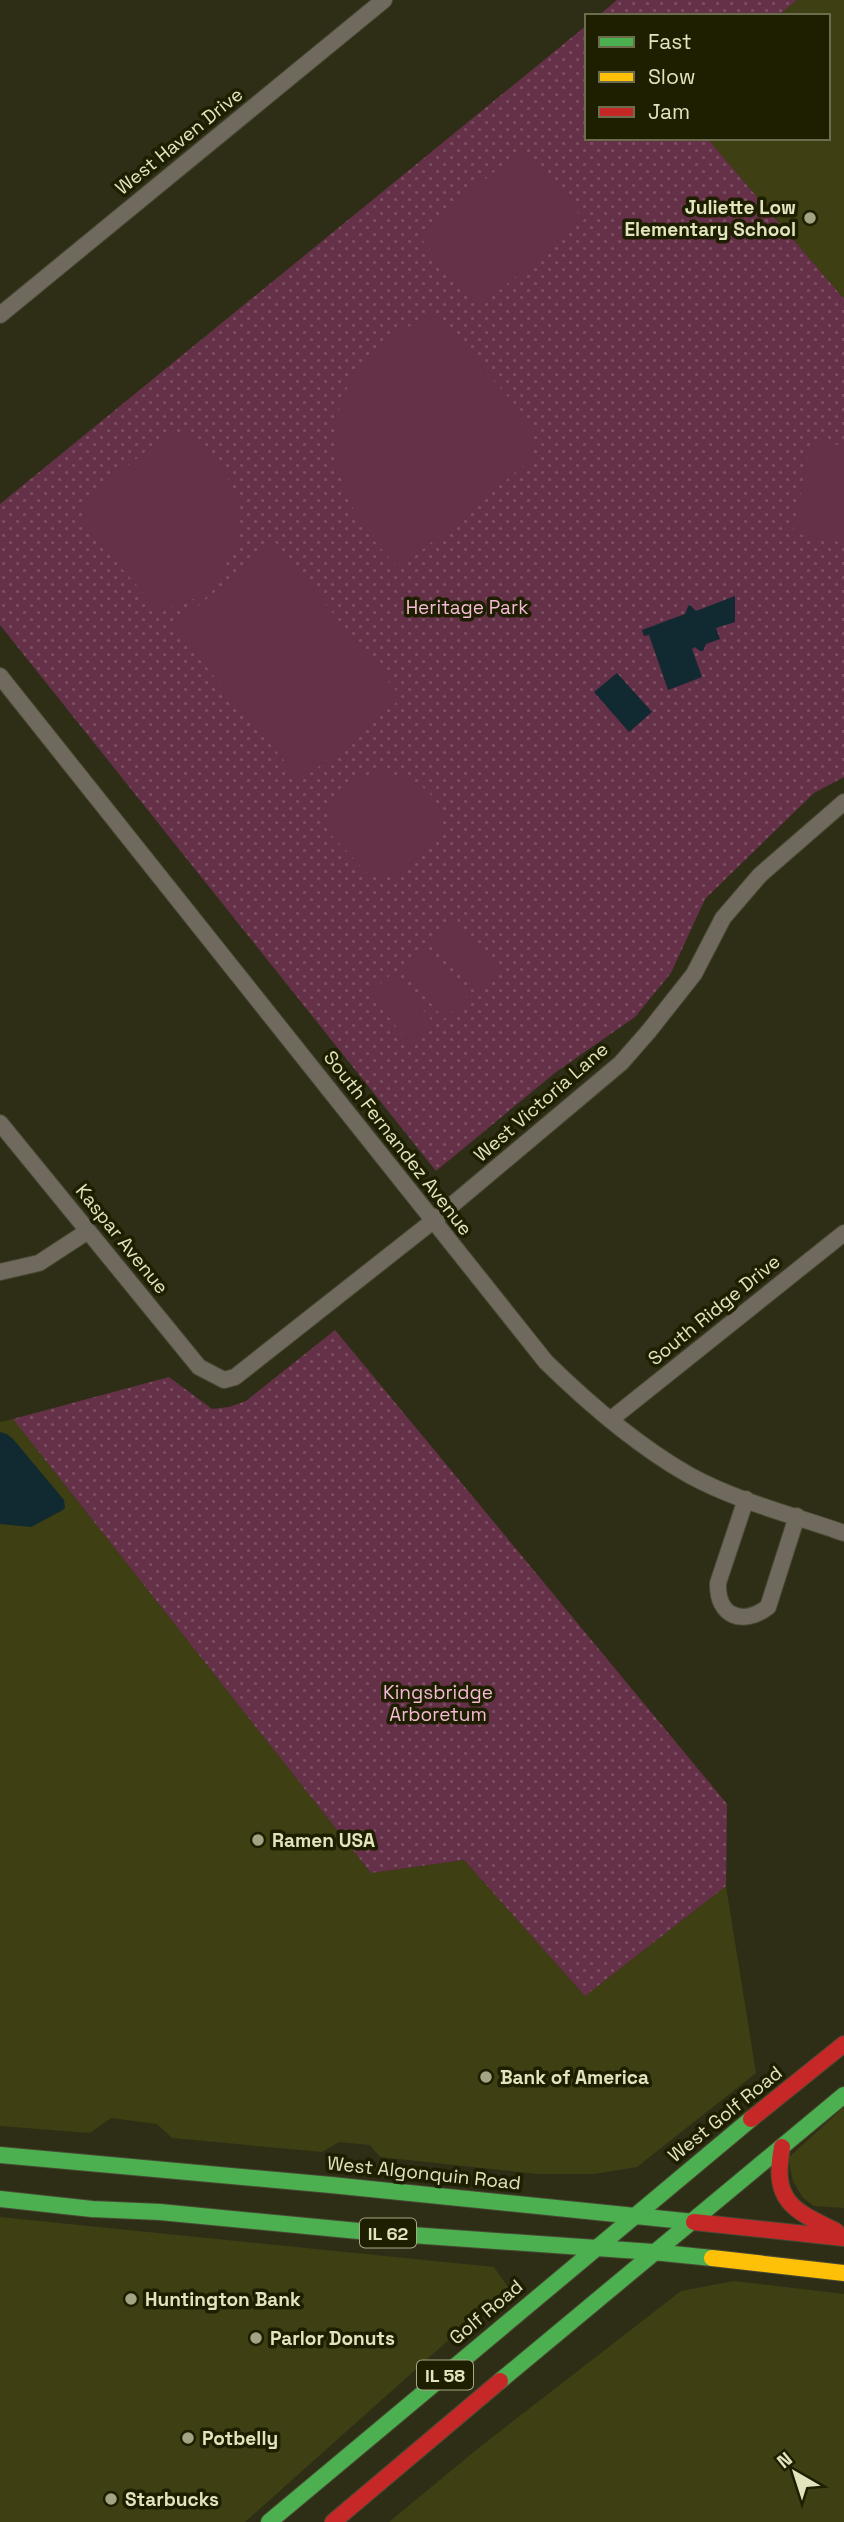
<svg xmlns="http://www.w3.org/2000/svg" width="844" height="2522" font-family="'Space Grotesk',sans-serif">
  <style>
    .built { fill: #3e3f13 }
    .grass { fill: url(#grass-dots) }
    .pitch { fill: #653148 }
    .water { fill: #112931 }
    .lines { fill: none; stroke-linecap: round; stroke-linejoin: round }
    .street-casing { stroke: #494933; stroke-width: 18 }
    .fast-casing { stroke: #494933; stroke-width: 18 }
    .slow-casing { stroke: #494933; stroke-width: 18 }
    .jam-casing { stroke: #494933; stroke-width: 18 }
    .street { stroke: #6f695e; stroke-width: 16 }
    .fast { stroke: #4caf50; stroke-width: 16 }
    .slow { stroke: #ffc107; stroke-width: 16 }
    .jam { stroke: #c62828; stroke-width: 16 }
    .poi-dot { fill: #a3a484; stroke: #1e1e00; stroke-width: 2.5 }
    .labels { text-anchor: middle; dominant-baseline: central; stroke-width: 7; stroke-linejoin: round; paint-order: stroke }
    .shield { fill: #1e1e00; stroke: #a7a985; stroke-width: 2 }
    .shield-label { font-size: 18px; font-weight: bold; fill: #e2e4be }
    .street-label { font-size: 19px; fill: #e2e4be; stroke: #1e1e00 }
    .poi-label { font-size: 19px; font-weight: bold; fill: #e2e4be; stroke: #1e1e00; text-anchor: start }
    .park-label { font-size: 19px; fill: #f5bad4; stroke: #1e1e00 }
  </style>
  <defs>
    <pattern id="grass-dots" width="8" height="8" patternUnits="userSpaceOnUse" patternTransform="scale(1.75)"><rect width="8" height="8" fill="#653148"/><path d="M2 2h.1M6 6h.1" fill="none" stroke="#7b4f61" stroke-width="1.8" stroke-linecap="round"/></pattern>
  </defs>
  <rect width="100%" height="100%" fill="#2e2e17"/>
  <path class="built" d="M797,0H844V299L707,138H828V16H778Z
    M13,1419L371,1873L464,1860L585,1996L726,1886L756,2073L637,2167L594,2174H537L380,2157L370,2145L339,2142L322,2152L172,2138L157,2124L111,2118L90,2133L0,2126V1422Z
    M844,2107V2208L814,2206L803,2198L793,2181L788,2158Z
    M0,2217L494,2267L508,2287L245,2522H0Z
    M734,2281L844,2294V2522H389L481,2446L681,2291Z"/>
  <path class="grass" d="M617,0H797L778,16H598Z
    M587,25V138H707L844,299V777L814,793L705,899L671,973L635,1017L556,1072L436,1171L0,625V504Z
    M335,1330L727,1804L726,1886L585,1996L464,1860L371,1873L13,1419L169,1377L212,1409L229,1407L246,1401Z"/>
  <path class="pitch" d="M523,148L584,220L478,308L418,235Z
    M434,314L536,428L530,460L399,569L369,535L350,503L338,466L336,417L353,373L392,335Z
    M173,429L207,448L228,478L239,509V538L223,571L196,598L159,611L84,525L86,500Z
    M811,440L844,446V543L793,533Z
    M275,542L402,698L301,781L173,627Z
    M386,772C405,777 429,785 438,806C441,815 439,830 439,840L393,876L371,877L330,834C329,827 328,818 329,811C331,784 363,773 386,772Z
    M457,920L500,973L476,993L433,940Z
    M425,947L468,999L444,1019L401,967Z
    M393,973L436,1026L412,1046L369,993Z"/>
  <path class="water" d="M735,596V622L716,628L720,639L706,644L703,651H700L695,647L692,649L702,677L668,690L649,635L644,636L642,630L685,614L689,604L696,611Z
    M617,673L652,712L629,732L594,692Z
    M0,1432L7,1434L13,1439L64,1500L65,1508L61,1511L31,1527L0,1524Z"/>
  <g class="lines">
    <g class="street-casing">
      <path id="street" d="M0,315L384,0
        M0,676L546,1362C589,1404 636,1445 689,1475C736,1501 793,1515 844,1533
        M0,1123L199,1367L224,1380L235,1377L433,1221L621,1063L649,1031L694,974L723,918L760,875L844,802
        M0,1272L39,1263L88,1231
        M610,1420L844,1233
        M746,1499L718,1583C717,1617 743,1626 768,1607L797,1516"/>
    </g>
    <g class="fast-casing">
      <path id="fast" d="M0,2155L331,2185L694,2222
        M0,2199L92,2209L160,2212L369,2232L653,2252L712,2258
        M500,2381L844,2095
        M269,2522L751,2119"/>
    </g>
    <g class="slow-casing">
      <path id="slow" d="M712,2258L844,2273"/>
    </g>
    <g class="jam-casing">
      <path id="jam" d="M751,2119L844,2044
        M782,2147C772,2201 792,2210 836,2231
        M694,2222L844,2238
        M333,2522L500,2381"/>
    </g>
    <use href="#street" class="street"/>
    <use href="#fast" class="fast"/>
    <use href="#slow" class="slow"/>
    <use href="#jam" class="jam"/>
  </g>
  <g class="poi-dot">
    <circle cx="810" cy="218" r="7"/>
    <circle cx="258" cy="1840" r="7"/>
    <circle cx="486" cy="2077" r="7"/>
    <circle cx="131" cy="2299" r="7"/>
    <circle cx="256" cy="2338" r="7"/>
    <circle cx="188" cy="2438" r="7"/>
    <circle cx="111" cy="2499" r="7"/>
  </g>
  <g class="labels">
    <g class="shield">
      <rect x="360" y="2218.5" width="56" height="29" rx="5"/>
      <rect x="417" y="2360.5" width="56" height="29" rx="5"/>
    </g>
    <g class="shield-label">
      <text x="388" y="2233">IL 62</text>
      <text x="445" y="2375">IL 58</text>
    </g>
    <g class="street-label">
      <text transform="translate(179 141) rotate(-39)">West Haven Drive</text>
      <text transform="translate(541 1102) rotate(-41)">West Victoria Lane</text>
      <text transform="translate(398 1143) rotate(52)">South Fernandez Avenue</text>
      <text transform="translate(122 1239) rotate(51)">Kaspar Avenue</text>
      <text transform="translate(714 1310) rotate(-39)">South Ridge Drive</text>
      <text transform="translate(725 2114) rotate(-39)">West Golf Road</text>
      <text transform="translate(424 2173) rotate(6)">West Algonquin Road</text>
      <text transform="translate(486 2312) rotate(-40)">Golf Road</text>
    </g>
    <g class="poi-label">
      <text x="796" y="207" text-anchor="end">Juliette Low<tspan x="796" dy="22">Elementary School</tspan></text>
      <text x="272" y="1840">Ramen USA</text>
      <text x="500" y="2077">Bank of America</text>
      <text x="145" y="2299">Huntington Bank</text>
      <text x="270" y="2338">Parlor Donuts</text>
      <text x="202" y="2438">Potbelly</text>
      <text x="125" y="2499">Starbucks</text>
    </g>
    <g class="park-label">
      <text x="467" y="607">Heritage Park</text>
      <text x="438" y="1692">Kingsbridge<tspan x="438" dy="22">Arboretum</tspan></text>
    </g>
  </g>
  <rect x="585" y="14" width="245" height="126" fill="#1e1e00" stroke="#6c6d4c" stroke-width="2"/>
  <rect x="599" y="37" width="35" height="10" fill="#4caf50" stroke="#6c6d4c" stroke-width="2"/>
  <text x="648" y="49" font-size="21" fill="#e2e4be">Fast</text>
  <rect x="599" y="72" width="35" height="10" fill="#ffc107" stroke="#6c6d4c" stroke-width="2"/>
  <text x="648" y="84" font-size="21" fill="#e2e4be">Slow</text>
  <rect x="599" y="107" width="35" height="10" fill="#c62828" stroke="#6c6d4c" stroke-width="2"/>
  <text x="648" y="119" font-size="21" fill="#e2e4be">Jam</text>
  <g transform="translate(795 2473) rotate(321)" stroke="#1e1e00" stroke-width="5" paint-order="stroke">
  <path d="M0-5L12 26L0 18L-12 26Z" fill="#e2e4be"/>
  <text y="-10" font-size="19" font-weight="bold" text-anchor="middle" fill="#e2e4be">N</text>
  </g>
</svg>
